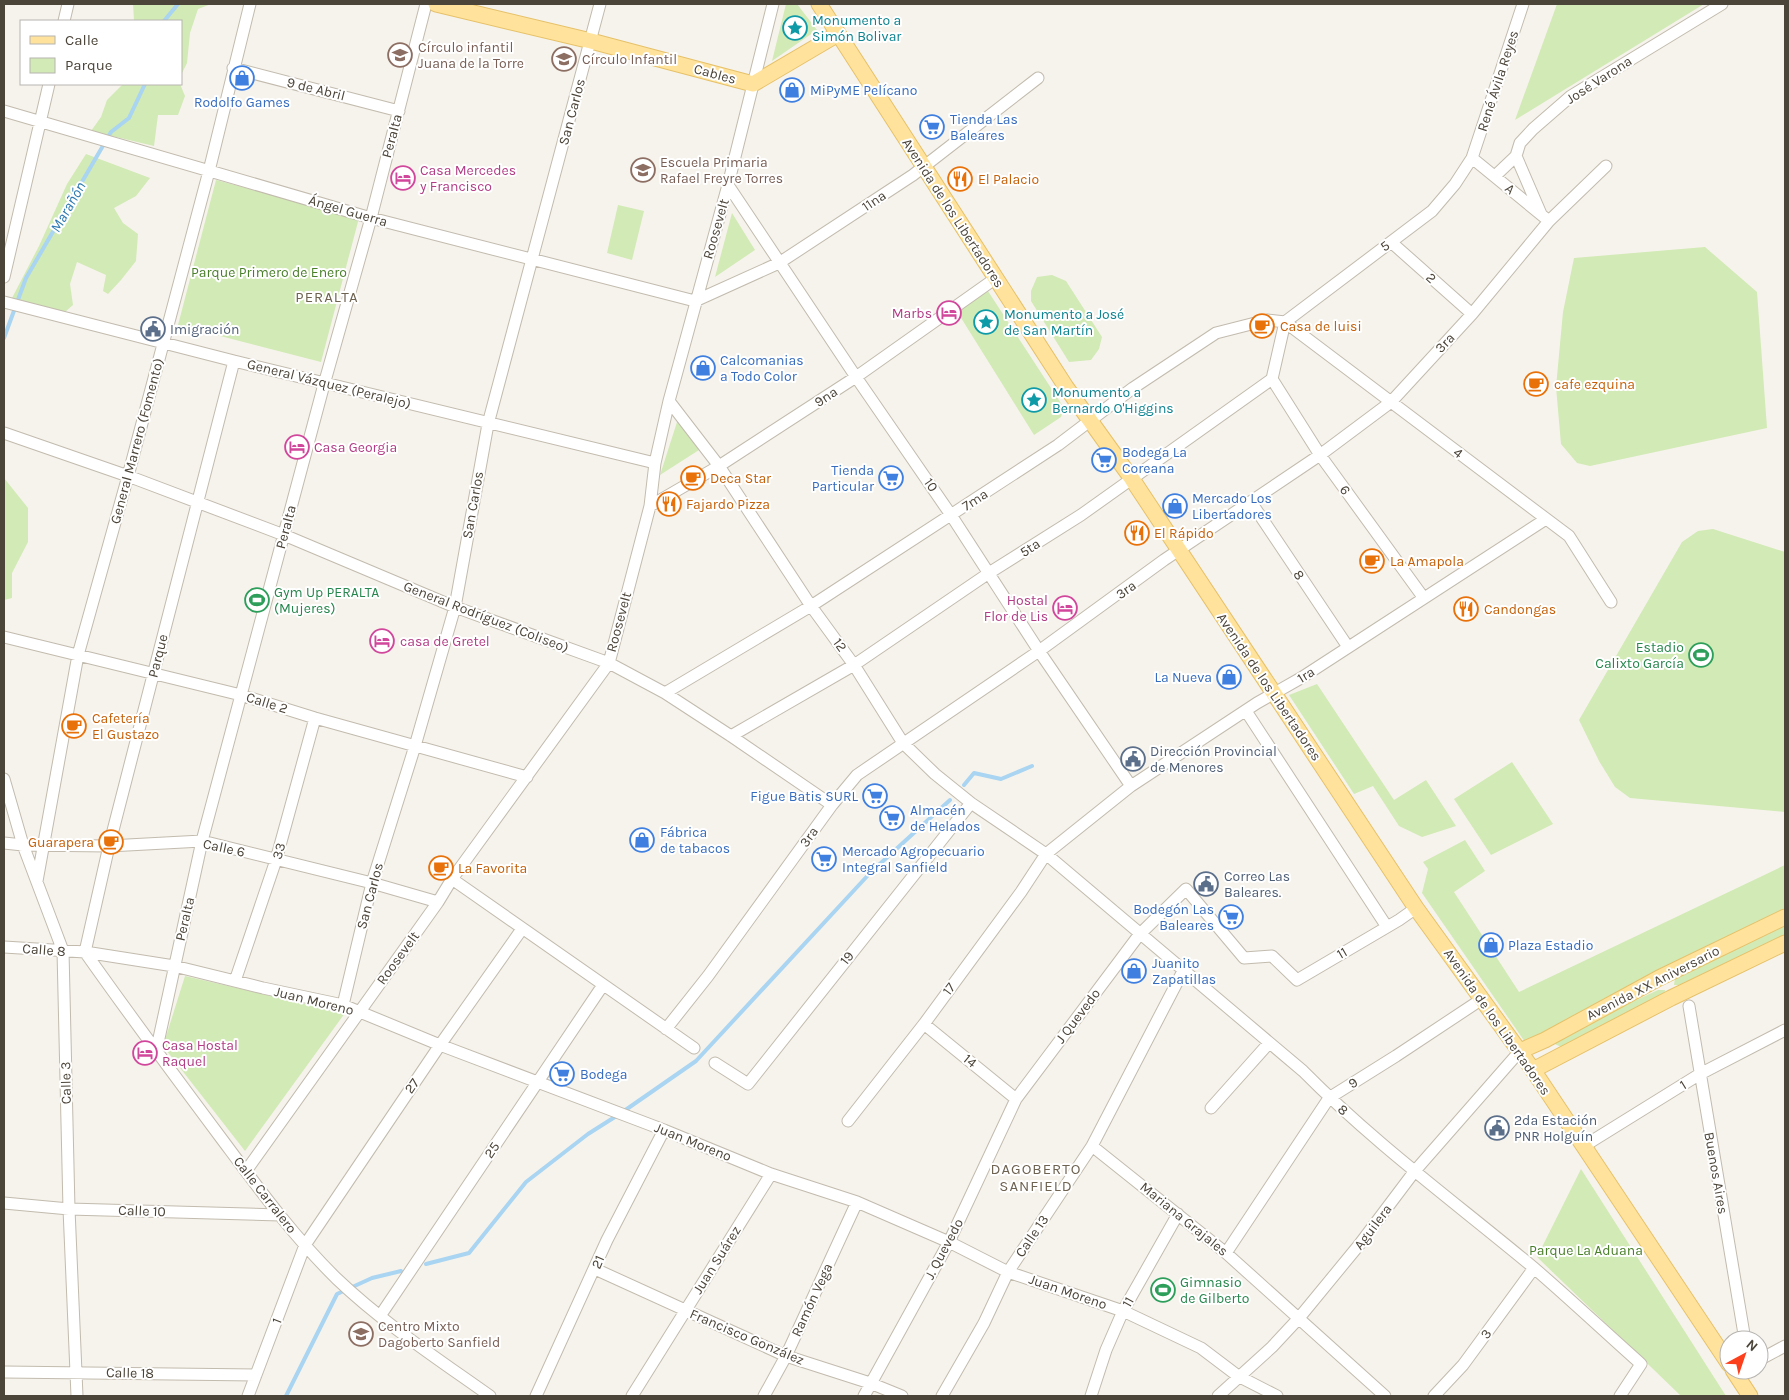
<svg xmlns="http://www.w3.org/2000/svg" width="1789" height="1400" font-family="Karla,sans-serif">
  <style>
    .green { fill: #d2eab5 }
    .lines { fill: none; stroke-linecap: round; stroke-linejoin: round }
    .stream { stroke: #a9d4f2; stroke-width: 4 }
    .minor-casing { stroke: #c2bbae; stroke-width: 13 }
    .major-casing { stroke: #e6c16a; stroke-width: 17 }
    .minor { stroke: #fff; stroke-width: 11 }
    .major { stroke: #ffe39c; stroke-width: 15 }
    .labels { text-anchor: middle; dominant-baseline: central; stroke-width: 4; stroke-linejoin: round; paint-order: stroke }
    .culture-label { font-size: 14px; fill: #0d838f; stroke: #fff; text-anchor: start }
    .education-label { font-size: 14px; fill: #785e54; stroke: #fff; text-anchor: start }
    .street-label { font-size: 14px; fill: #4b4439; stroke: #fff }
    .shop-label { font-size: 14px; fill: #366cbe; stroke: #fff; text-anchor: start }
    .hotel-label { font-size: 14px; fill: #b23c85; stroke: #fff; text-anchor: start }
    .food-label { font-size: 14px; fill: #c56008; stroke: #fff; text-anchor: start }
    .park-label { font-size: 14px; fill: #4a7f2a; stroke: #fff }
    .service-label { font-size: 14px; fill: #4e5e75; stroke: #fff; text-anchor: start }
    .leisure-label { font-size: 14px; fill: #27864d; stroke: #fff; text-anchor: start }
    .water-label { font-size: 15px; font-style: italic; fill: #2e7ab2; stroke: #fff }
    .neighbourhood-label { font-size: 15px; letter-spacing: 1px; fill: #6e6250; stroke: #fff }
  </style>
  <rect width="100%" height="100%" fill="#f6f3ec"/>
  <path class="green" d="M133,4H211L198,9L190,33L187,63L181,75V21H134Z
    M786,4H797L817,30L772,61Z
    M1557,4H1704L1515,120Z
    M123,84H180L185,96L178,115H158L154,146L91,131L101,117L107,100Z
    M86,154L150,178L136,196L114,208L123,223L138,234L136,261L121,280L108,294L103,291L106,275L77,262L70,284L73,305L65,312L12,298L39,246L67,184Z
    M216,180L359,218L321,362L178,325Z
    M618,205L644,211L632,260L607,253Z
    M732,213L755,250L715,277Z
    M1705,247L1757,292L1767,428L1590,466L1577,463L1561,444L1556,387L1563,312L1574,258Z
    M1052,275L1066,281L1102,337L1099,349L1091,360L1069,362L1031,301V291L1037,277Z
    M984,285L1064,408L1061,417L1034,435L953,305Z
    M678,419L699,450L660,475Z
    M4,478L28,508V542L12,573V598L4,600Z
    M1713,529L1785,552V812L1630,798L1615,787L1599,761L1579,720L1682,542L1698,531Z
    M1317,684L1394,800L1426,780L1456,826L1422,837L1399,826L1373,786L1354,794L1289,695Z
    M1512,762L1553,824L1491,855L1454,799Z
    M1465,840L1485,871L1454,892L1519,992L1785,865V908L1525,1042L1422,893L1428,869L1423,862Z
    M1785,926V935L1679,985H1674L1675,978Z
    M185,976L345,1013L245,1151L163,1046Z
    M1658,990H1665L1664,997L1561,1047L1555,1044L1557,1037Z
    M1581,1169L1726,1396H1681L1537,1257Z"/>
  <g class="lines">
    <path class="stream" d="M164,21L178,4
      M4,338L26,278L111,132L129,118L145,84
      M964,785L974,773L1001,779L1032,766
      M624,1111L696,1061L871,872L950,800
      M426,1264L469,1253L526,1182L588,1134L618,1115
      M286,1396L337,1294L372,1278L401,1271"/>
    <g class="minor-casing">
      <path id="minor" d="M64,21L68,4
        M233,68L399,111
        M4,111L371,218L695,301
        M1516,156L1541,214
        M1472,158L1549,221
        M1495,176L1516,156L1520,143L1533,129L1571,96L1722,4
        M728,185L856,377L951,515L1039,651L1131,786
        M1391,242L1472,314
        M4,277L49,84
        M695,301L779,263L913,175L1038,78
        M4,302L234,361L655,463
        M1285,322L1432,211L1455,184L1472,158L1523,4
        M1272,379L1320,455L1423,597
        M669,401L719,466L811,606L854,665L903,743L935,774L971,803L1046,854L1303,1071C1374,1143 1456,1203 1534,1268C1570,1299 1605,1332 1641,1364L1620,1396
        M4,433L128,476L284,535L455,607L609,663L665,693L731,736L832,805
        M1251,502L1348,647
        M650,506L719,466L856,377L996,278
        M4,637L241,695L315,718L527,777
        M665,693L811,606L1058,445L1133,388L1216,333L1267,320L1285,322L1569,536L1611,602
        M1246,711L1387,927
        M731,736L854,665L989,573L1081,515L1272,379L1285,322
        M4,779L23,845L63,951L69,1209L77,1396
        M4,843L23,845L109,846L202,841L372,883L438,902
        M452,879L694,1048
        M37,881L78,655L128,476L209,171L250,4
        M4,947L85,952L174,966L263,988L343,1005L440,1045L664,1130L771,1174L857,1202L949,1242L1008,1272L1123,1311L1201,1348L1238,1376L1277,1396
        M85,952L109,846L234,361
        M85,952C130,1016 177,1079 224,1142C259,1189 294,1237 337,1279C383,1323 438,1359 490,1396
        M235,981L276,860L315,718
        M343,1005L372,883L415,746L455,607L488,424L600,4
        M1689,1006L1745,1340
        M924,1024L1016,1099
        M666,1029L708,976L832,805L857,775L1039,651L1164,560L1320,455L1391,402L1472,314L1549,221L1606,166
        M156,1052L202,841L323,388L371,218L426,4
        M715,1063L748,1084L971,803
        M1211,1108L1269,1043
        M848,1121L924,1024L1021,892L1046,854L1131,786L1257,703L1301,678L1546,519
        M1092,1146L1226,1253L1385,1396
        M1584,1146L1700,1074L1785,1030
        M246,1171L438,902L452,879L609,663L650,506L655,463L669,401L728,185L773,4
        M4,1203L69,1209L280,1215
        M1226,1253L1329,1098L1396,1056L1482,999
        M595,1269L786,1356L870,1383L902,1396
        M380,1316L603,985
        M1759,1360L1785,1346
        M4,1372L256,1375
        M248,1396L305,1245L440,1045L522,929
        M536,1396L607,1240L664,1130
        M632,1396L771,1174
        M764,1396L786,1356L857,1202
        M864,1396L949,1242L1016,1099L1139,935L1186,889L1244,958L1272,956L1297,980L1399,920L1416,908
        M942,1396L984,1323L1008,1272L1092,1146L1183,971
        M1091,1396L1106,1350L1123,1311L1178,1214
        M1218,1396L1272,1347L1299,1318L1359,1245L1414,1172L1520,1051
        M1434,1396L1463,1365L1534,1268"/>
    </g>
    <g class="major-casing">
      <path id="major" d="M436,4L591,41L753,84L838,34
        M819,4L1066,387L1132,479L1416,908L1533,1070L1729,1364
        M1520,1051L1545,1040L1659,978L1785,917
        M1533,1070L1671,998L1785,943
        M1733,1370L1750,1396"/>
    </g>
    <use href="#minor" class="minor"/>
    <use href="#major" class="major"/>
  </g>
  <defs>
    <g id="sight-ring" transform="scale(1.25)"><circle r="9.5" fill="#fff" stroke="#0f9aa8" stroke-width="1.5"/><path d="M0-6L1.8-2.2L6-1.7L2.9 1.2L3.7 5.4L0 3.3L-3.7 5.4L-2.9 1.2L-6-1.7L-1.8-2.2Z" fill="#0f9aa8"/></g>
    <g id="school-ring" transform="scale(1.25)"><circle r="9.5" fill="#fff" stroke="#8d6e63" stroke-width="1.5"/><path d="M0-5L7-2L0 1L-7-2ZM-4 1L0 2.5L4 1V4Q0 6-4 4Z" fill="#8d6e63"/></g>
    <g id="shop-ring" transform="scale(1.25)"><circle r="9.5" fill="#fff" stroke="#3f7fe0" stroke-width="1.5"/><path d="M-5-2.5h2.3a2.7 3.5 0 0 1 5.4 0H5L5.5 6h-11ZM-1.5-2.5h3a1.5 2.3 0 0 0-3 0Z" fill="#3f7fe0"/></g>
    <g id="supermarket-ring" transform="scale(1.25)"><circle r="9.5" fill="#fff" stroke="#3f7fe0" stroke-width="1.5"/><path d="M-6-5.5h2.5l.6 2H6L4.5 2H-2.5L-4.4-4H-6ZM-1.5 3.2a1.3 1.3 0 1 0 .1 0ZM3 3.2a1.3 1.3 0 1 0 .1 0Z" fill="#3f7fe0"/></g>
    <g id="hotel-ring" transform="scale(1.25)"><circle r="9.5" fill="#fff" stroke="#d1479c" stroke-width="1.5"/><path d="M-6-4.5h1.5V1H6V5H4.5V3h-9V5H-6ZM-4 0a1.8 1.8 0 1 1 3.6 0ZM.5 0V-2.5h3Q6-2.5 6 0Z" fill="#d1479c"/></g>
    <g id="restaurant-ring" transform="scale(1.25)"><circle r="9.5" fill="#fff" stroke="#e8710a" stroke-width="1.5"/><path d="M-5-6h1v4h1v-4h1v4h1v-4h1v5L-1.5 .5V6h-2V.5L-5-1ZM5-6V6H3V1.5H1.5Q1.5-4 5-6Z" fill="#e8710a"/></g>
    <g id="cafe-ring" transform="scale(1.25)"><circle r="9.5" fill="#fff" stroke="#e8710a" stroke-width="1.5"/><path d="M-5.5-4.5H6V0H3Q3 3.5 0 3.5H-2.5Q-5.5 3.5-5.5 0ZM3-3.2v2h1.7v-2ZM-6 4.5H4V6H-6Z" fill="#e8710a"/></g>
    <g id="civic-ring" transform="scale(1.25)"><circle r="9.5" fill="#fff" stroke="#5c6f8a" stroke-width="1.5"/><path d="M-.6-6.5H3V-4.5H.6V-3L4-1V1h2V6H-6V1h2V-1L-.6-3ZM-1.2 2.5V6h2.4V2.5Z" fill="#5c6f8a"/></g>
    <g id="stadium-ring" transform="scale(1.25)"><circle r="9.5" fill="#fff" stroke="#2e9e5b" stroke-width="1.5"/><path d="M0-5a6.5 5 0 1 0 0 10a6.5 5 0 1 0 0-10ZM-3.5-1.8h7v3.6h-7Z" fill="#2e9e5b"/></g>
  </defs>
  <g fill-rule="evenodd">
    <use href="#sight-ring" x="795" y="28"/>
    <use href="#school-ring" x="400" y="55"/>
    <use href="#school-ring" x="564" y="59"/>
    <use href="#shop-ring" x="242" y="78"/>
    <use href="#shop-ring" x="792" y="90"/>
    <use href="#supermarket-ring" x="932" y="127"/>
    <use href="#school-ring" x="643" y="170"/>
    <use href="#hotel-ring" x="403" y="178"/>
    <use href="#restaurant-ring" x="960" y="179"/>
    <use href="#hotel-ring" x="949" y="313"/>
    <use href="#sight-ring" x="986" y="322"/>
    <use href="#cafe-ring" x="1262" y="326"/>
    <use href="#civic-ring" x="153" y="329"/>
    <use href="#shop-ring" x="703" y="368"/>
    <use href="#cafe-ring" x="1536" y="384"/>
    <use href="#sight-ring" x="1034" y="400"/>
    <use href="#hotel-ring" x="297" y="447"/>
    <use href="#supermarket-ring" x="1104" y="460"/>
    <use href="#cafe-ring" x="693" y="478"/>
    <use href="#supermarket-ring" x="891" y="478"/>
    <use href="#restaurant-ring" x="669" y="504"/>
    <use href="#shop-ring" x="1175" y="506"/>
    <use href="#restaurant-ring" x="1137" y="533"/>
    <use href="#cafe-ring" x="1372" y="561"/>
    <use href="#stadium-ring" x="257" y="600"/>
    <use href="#hotel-ring" x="1065" y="608"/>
    <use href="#restaurant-ring" x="1466" y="609"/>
    <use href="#hotel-ring" x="382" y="641"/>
    <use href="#stadium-ring" x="1701" y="655"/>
    <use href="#shop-ring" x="1229" y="677"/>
    <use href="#cafe-ring" x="74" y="726"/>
    <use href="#civic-ring" x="1133" y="759"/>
    <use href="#supermarket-ring" x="875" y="796"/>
    <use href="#supermarket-ring" x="892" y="818"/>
    <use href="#shop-ring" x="642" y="840"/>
    <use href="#cafe-ring" x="111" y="842"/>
    <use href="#supermarket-ring" x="824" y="859"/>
    <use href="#cafe-ring" x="441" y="868"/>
    <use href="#civic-ring" x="1206" y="884"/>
    <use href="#supermarket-ring" x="1231" y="917"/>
    <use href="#shop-ring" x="1491" y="945"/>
    <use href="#shop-ring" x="1134" y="971"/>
    <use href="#hotel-ring" x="145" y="1053"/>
    <use href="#supermarket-ring" x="562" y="1074"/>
    <use href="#civic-ring" x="1497" y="1128"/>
    <use href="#stadium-ring" x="1163" y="1290"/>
    <use href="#school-ring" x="361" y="1334"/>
  </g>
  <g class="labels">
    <g class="culture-label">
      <text x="812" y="20">Monumento a<tspan x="812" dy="16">Simón Bolivar</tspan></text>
      <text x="1004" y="314">Monumento a José<tspan x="1004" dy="16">de San Martín</tspan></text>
      <text x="1052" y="392">Monumento a<tspan x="1052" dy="16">Bernardo O'Higgins</tspan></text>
    </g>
    <g class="education-label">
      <text x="418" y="47">Círculo infantil<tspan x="418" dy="16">Juana de la Torre</tspan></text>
      <text x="582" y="59">Círculo Infantil</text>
      <text x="660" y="162">Escuela Primaria<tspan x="660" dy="16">Rafael Freyre Torres</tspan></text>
      <text x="378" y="1326">Centro Mixto<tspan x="378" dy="16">Dagoberto Sanfield</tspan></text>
    </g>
    <g class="street-label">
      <text transform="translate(715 74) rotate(15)">Cables</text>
      <text transform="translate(1599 80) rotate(-33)">José Varona</text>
      <text transform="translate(1498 81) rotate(-72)">René Ávila Reyes</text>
      <text transform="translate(316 89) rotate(14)">9 de Abril</text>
      <text transform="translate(572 112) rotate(-75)">San Carlos</text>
      <text transform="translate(392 136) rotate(-75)">Peralta</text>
      <text transform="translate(1510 189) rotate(40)">A</text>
      <text transform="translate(874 201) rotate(-34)">11na</text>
      <text transform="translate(348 211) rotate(16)">Ángel Guerra</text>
      <text transform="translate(953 213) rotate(57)">Avenida de los Libertadores</text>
      <text transform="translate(716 229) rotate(-74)">Roosevelt</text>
      <text transform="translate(1385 246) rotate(-37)">5</text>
      <text transform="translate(1431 278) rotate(42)">2</text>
      <text transform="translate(1445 343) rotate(-47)">3ra</text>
      <text transform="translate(329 384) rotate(14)">General Vázquez (Peralejo)</text>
      <text transform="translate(826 397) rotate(-33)">9na</text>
      <text transform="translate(137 441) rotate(-75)">General Marrero (Fomento)</text>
      <text transform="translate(1458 453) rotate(37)">4</text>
      <text transform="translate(931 485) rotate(55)">10</text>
      <text transform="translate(1345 490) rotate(54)">6</text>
      <text transform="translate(975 500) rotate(-33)">7ma</text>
      <text transform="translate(473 505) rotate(-80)">San Carlos</text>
      <text transform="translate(286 527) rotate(-75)">Peralta</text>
      <text transform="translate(1030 548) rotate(-33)">5ta</text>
      <text transform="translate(1299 575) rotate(56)">8</text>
      <text transform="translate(1126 590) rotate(-36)">3ra</text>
      <text transform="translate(486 617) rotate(21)">General Rodríguez (Coliseo)</text>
      <text transform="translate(619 622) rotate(-75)">Roosevelt</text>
      <text transform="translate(840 645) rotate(54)">12</text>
      <text transform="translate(158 656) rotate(-76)">Parque</text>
      <text transform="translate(1306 675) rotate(-32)">1ra</text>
      <text transform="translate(1269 687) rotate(56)">Avenida de los Libertadores</text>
      <text transform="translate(267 703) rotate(17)">Calle 2</text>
      <text transform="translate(809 837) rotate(-54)">3ra</text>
      <text transform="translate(224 848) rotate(12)">Calle 6</text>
      <text transform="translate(279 851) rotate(-74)">33</text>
      <text transform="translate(370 896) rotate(-75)">San Carlos</text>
      <text transform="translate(185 919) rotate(-77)">Peralta</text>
      <text transform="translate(44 950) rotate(4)">Calle 8</text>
      <text transform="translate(1342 953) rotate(-30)">11</text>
      <text transform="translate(398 958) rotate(-54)">Roosevelt</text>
      <text transform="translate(847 958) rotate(-52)">19</text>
      <text transform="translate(1653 983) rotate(-27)">Avenida XX Aniversario</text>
      <text transform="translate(949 989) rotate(-53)">17</text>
      <text transform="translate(314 1001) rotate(14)">Juan Moreno</text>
      <text transform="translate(1078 1016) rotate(-53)">J Quevedo</text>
      <text transform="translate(1497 1022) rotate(55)">Avenida de los Libertadores</text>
      <text transform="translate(970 1061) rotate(39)">14</text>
      <text transform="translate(66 1083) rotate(-91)">Calle 3</text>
      <text transform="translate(1353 1083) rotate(-32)">9</text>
      <text transform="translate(1683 1085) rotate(-32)">1</text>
      <text transform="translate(412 1086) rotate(-56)">27</text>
      <text transform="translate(1343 1110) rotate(41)">8</text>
      <text transform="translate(693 1142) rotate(22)">Juan Moreno</text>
      <text transform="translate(492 1150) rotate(-56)">25</text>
      <text transform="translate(1716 1173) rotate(80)">Buenos Aires</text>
      <text transform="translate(265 1195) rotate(52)">Calle Carralero</text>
      <text transform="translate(142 1211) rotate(2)">Calle 10</text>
      <text transform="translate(1184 1219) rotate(39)">Mariana Grajales</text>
      <text transform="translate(1373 1227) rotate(-53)">Aguilera</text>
      <text transform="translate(1032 1236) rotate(-56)">Calle 13</text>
      <text transform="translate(944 1249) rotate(-62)">J. Quevedo</text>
      <text transform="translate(717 1260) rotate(-58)">Juan Suárez</text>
      <text transform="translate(598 1262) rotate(-67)">21</text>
      <text transform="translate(1068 1292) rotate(19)">Juan Moreno</text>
      <text transform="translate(812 1300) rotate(-65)">Ramón Vega</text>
      <text transform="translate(1128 1302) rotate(-61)">11</text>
      <text transform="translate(277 1321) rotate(-69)">1</text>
      <text transform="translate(1486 1334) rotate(-54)">3</text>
      <text transform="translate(747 1337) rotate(23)">Francisco González</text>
      <text transform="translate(130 1373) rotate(1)">Calle 18</text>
    </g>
    <g class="shop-label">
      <text x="810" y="90">MiPyME Pelícano</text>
      <text x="242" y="102" text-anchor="middle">Rodolfo Games</text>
      <text x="950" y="119">Tienda Las<tspan x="950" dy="16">Baleares</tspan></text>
      <text x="720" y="360">Calcomanias<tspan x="720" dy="16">a Todo Color</tspan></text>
      <text x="1122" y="452">Bodega La<tspan x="1122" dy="16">Coreana</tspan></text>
      <text x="874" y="470" text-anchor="end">Tienda<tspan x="874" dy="16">Particular</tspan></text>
      <text x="1192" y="498">Mercado Los<tspan x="1192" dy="16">Libertadores</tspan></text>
      <text x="1212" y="677" text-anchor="end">La Nueva</text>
      <text x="858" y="796" text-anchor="end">Figue Batis SURL</text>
      <text x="910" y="810">Almacén<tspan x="910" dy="16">de Helados</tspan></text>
      <text x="660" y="832">Fábrica<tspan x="660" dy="16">de tabacos</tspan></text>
      <text x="842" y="851">Mercado Agropecuario<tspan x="842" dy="16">Integral Sanfield</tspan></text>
      <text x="1214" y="909" text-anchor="end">Bodegón Las<tspan x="1214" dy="16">Baleares</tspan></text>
      <text x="1508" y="945">Plaza Estadio</text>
      <text x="1152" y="963">Juanito<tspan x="1152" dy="16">Zapatillas</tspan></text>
      <text x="580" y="1074">Bodega</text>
    </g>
    <g class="hotel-label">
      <text x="420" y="170">Casa Mercedes<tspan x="420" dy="16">y Francisco</tspan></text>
      <text x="932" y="313" text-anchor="end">Marbs</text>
      <text x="314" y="447">Casa Georgia</text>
      <text x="1048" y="600" text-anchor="end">Hostal<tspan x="1048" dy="16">Flor de Lis</tspan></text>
      <text x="400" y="641">casa de Gretel</text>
      <text x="162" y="1045">Casa Hostal<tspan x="162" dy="16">Raquel</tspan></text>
    </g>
    <g class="food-label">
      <text x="978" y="179">El Palacio</text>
      <text x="1280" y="326">Casa de luisi</text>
      <text x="1554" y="384">cafe ezquina</text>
      <text x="710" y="478">Deca Star</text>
      <text x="686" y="504">Fajardo Pizza</text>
      <text x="1154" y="533">El Rápido</text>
      <text x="1390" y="561">La Amapola</text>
      <text x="1484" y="609">Candongas</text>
      <text x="92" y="718">Cafetería<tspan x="92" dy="16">El Gustazo</tspan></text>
      <text x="94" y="842" text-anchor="end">Guarapera</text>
      <text x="458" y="868">La Favorita</text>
    </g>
    <g class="park-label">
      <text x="269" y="272">Parque Primero de Enero</text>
      <text x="1586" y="1250">Parque La Aduana</text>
    </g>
    <g class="service-label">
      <text x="170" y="329">Imigración</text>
      <text x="1150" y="751">Dirección Provincial<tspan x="1150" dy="16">de Menores</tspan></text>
      <text x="1224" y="876">Correo Las<tspan x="1224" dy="16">Baleares.</tspan></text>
      <text x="1514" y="1120">2da Estación<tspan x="1514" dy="16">PNR Holguín</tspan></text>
    </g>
    <g class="leisure-label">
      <text x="274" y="592">Gym Up PERALTA<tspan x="274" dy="16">(Mujeres)</tspan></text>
      <text x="1684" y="647" text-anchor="end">Estadio<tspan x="1684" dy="16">Calixto García</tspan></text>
      <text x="1180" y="1282">Gimnasio<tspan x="1180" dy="16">de Gilberto</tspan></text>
    </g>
    <g class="water-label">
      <text transform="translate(68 207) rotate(-60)">Marañón</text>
    </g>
    <g class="neighbourhood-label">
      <text x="327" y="297">PERALTA</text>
      <text x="1036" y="1169">DAGOBERTO<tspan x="1036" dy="17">SANFIELD</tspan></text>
    </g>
  </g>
  <rect width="1789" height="1400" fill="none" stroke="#4b4439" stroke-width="10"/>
  <rect x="20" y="20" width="162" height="65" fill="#ffffff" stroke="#b7b4b0"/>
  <rect x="30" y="36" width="25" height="8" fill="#ffe39c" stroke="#b7b4b0"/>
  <text x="65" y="45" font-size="15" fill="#4b4439">Calle</text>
  <rect x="30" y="58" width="25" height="15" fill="#d2eab5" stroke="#b7b4b0"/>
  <text x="65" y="70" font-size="15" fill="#4b4439">Parque</text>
  <g transform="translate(1744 1355) rotate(40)"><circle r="24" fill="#ffffff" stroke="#b7b4b0"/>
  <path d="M0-4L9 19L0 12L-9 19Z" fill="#fc3f1d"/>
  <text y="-8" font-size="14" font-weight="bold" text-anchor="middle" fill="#4b4439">N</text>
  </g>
</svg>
